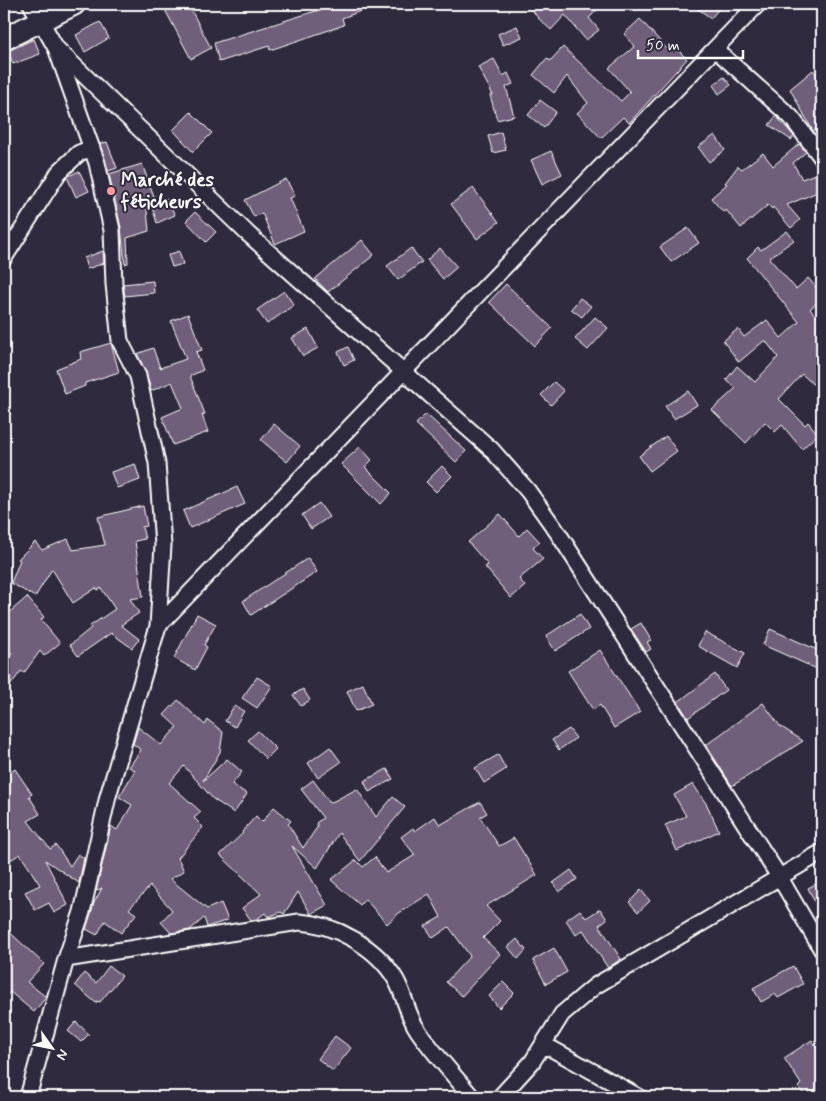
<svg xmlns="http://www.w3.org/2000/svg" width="826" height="1101" font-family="Mynerve,sans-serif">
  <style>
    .building { fill: #6f5f7a; stroke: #fff }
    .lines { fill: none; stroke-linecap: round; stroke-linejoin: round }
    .street-casing { stroke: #fff; stroke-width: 19 }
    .secondary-casing { stroke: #fff; stroke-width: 25 }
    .street { stroke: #2f2a3d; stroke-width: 15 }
    .secondary { stroke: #2f2a3d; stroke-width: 21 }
    .poi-dot { fill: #ff9aa2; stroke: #2f2a3d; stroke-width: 2 }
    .labels { text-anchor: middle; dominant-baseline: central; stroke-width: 4; stroke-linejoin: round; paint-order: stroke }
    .poi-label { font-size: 19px; font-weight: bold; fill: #fff; stroke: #2f2a3d; text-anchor: start }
  </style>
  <rect width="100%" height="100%" fill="#2f2a3d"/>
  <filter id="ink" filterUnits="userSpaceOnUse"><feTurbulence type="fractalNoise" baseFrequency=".02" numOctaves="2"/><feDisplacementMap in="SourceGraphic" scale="10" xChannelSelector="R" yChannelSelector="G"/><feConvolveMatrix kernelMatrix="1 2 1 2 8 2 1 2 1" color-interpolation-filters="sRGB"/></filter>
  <g filter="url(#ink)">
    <path class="building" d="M162,4H188L211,48L191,59Z
      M338,4L377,5L342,18L344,25L270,50L269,46L219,62L214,43Z
      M528,4H603L589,18L599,30L586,40L565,15L551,30L538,18Z
      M691,4H723L711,18Z
      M640,19L668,50L673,45L687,59L629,123L623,117L601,138L577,113L588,103L567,76L554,93L533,75L547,58L550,61L563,47L621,101L630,92L609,68L635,46L624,34Z
      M100,22L109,38L85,52L76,35Z
      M517,26L522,37L503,45L498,34Z
      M34,39L40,54L13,64L8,51Z
      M494,59L503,76L508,73L513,84L506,87L514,116L497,120L490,95H493L478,67Z
      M813,70L822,81V126L813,131L790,89Z
      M724,77L731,85L719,94L713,85Z
      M540,100L556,112L544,128L528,115Z
      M191,112L212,133L193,152L173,130Z
      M776,116L794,136L791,140L769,125Z
      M501,132L506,150L493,153L488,136Z
      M715,135L725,150L709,162L698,147Z
      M107,142L117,168L108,171L100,144Z
      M799,144L806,152L793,163L802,179L815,174L822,190L787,205L800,220L791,228L773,207L772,209L768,205L741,228L726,210L723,212L711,198L727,184L725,183L738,166L742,169L763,153L773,166Z
      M551,151L562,174L542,184L531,160Z
      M142,164L155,199L146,200L149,231L127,238L128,263L125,264L121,228L109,174Z
      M79,171L89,191L76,197L67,177Z
      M286,179L295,196L290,198L304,231L275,244L262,213L254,217L245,200Z
      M473,188L499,222L477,239L451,204Z
      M166,198L175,215L157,223L152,207Z
      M195,212L216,232L206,242L186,221Z
      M688,228L699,243L671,262L660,247Z
      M787,231L794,240L769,258L796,289L808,278L822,294V298L810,309L822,323V381L816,387L802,374L779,399L805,425L808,422L818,434L802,449L782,425L775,432L765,422L746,443L712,410L736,388L726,380L737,366L755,382L778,357L765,340L739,362L723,341L738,329L744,337L767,320L781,338L799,322L747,258L758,247L761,250Z
      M362,240L374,255L328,292L315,279Z
      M411,248L422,262L398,280L387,266Z
      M440,248L457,267L443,279L427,260Z
      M103,251L104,263L87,269L84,258Z
      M179,251L183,264L172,267L168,255Z
      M153,281L154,293L125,296L123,284Z
      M506,284L552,328L535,346L489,302Z
      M284,291L294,305L267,324L257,310Z
      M580,298L591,306L582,317L571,309Z
      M188,314L202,350L196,352L203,370L190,376L205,414L202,415L208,432L173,445L162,417L183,408L172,382L151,391L146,372L137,354L153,348L160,368L186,359L171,321Z
      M595,317L608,328L588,350L575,339Z
      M308,329L318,348L303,356L292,338Z
      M111,343L119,372L85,383V386L65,394L56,369L81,359L80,352Z
      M348,347L354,360L344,365L338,352Z
      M554,382L564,391L551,405L541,395Z
      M688,391L697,405L674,419L665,406Z
      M426,414L466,451L456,462L416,424Z
      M274,424L300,446L287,462L261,440Z
      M666,436L677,451L650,471L639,456Z
      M360,447L372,460L365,467L391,493L381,504L341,464Z
      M135,464L140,480L117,488L111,472Z
      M442,466L452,476L436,492L426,482Z
      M237,487L245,504L190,528L183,511Z
      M319,503L329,517L311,529L302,515Z
      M143,506L147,526L142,527L145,539L135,541L143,597L130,599L139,613L121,625L139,639L132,648L111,633L78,656L70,645L91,628L90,626L115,609L101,588L98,590L96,588L73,603L52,569L35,597L11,583L20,560L18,559L35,542L42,550L68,539L73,550L105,545L98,517Z
      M500,514L519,536L527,528L540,542L533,548L543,559L519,579L525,586L511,598L485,567L488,565L468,542Z
      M308,558L317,572L251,615L243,601Z
      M27,597L44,617L41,620L60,643L44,656L40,651L24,673L21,671L4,694V665L12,653L4,646V606L10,612Z
      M197,614L216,624L204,645L207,647L195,670L174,658Z
      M580,614L589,629L555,651L546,636Z
      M641,623L651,640L647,642L651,649L646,652L631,629Z
      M770,629L822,652V665L817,669L763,645Z
      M705,632L745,653L737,668L698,646Z
      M600,650L640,712L614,728L600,705L593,710L568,671Z
      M715,674L726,690L688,718L678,702Z
      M257,677L272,686L257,708L242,698Z
      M363,684L372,704L356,711L347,691Z
      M303,689L310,700L301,706L293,695Z
      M178,700L205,725L208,720L223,732L220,752L203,781L227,759L242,772L232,784L247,794L234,813L213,799L184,766L169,783L201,812L194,818L203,827L178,858L184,871L170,879L207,909L221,903L228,920L207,927L204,918L190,930L171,933L161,922L172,910L150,886L129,909L136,914L121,933L105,921L97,935L86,929L94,903L102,888L96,891L111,826L117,830L132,805L119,797L135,770L129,767L141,750L133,744L138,727L161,745L177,727L164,715Z
      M763,703L780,726L803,741L732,786L706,745Z
      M234,706L244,711L235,727L225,721Z
      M569,729L576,738L559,750L552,740Z
      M258,731L276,749L266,759L248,740Z
      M330,747L341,762L318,778L308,763Z
      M498,755L506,769L484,783L475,768Z
      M15,769L32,794L29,796L40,814L28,821L50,849L56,845L70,866L78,854L84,858L79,883L45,860L68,905L54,913L49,903L35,910L25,892L40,885L20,854L4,864V777Z
      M387,769L393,779L369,792L364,781Z
      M313,780L330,803L357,789L376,817L393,797L405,807L360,861L339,833L317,868L292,846L327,905L311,914L298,892L284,914L281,912L268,917L265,913L257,919L251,920L242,908L261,894L220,855L243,833L242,832L256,816L262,822L274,807L291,821L288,824L303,848L318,826L316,823L323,818L301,789Z
      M693,784L707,805L719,831L677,851L665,825L686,816L674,795Z
      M480,802L487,813L480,817L499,846L514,838L537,875L486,906L500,921L483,938L500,954L462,996L446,982L470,956L449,927L433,938L425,926L441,917L429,894L399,913L387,924L365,899L360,905L331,880L356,860L363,867L375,857L386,873L415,855L401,837L413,828L415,831L435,817L440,825Z
      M571,870L577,879L559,892L553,883Z
      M822,881V917L808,888Z
      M641,890L650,901L638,912L629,902Z
      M600,909L607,919L599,925L621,959L608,968L583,930L576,935L566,920L580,910L586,918Z
      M4,927L44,964L27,982L46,997L34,1012L10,992L4,999Z
      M517,939L526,950L518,959L508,947Z
      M554,948L567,972L546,984L533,960Z
      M109,966L122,976L100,1002L97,1001L96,1003L75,985L84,973L96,983Z
      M793,966L803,984L778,998L775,994L761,1002L753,988Z
      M503,982L514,993L499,1008L489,996Z
      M76,1022L89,1034L81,1042L68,1031Z
      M335,1036L351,1048L333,1071L318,1059Z
      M812,1040L822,1056V1091L813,1097H806L798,1087L801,1084L784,1058Z"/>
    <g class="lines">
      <g class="street-casing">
        <path id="street" d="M56,48L247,233L491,449L528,491L558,533L780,878L822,950
          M715,49L791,117L822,158
          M4,258L59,172L79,153L92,148
          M158,626L758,4
          M66,959L299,922C335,924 377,947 396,980C405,996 407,1014 417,1029C433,1053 454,1075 472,1097
          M543,1044L639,1097
          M28,1097L66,959L82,912L108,796L158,626L163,545L157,463L138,376L120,341L114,284L112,230L97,163L56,48L31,4
          M500,1097L532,1062L562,1014L595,986L822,852"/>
      </g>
      <g class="secondary-casing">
        <path id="secondary" d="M4,39L74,4"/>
      </g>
      <use href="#street" class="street"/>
      <use href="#secondary" class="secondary"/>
    </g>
  </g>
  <circle class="poi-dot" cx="111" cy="191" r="5"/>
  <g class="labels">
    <g class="poi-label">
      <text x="121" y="180">Marché des<tspan x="121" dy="22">féticheurs</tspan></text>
    </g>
  </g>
  <rect width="826" height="1101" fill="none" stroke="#2f2a3d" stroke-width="20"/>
  <rect x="10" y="10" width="806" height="1081" fill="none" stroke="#fff" stroke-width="2" filter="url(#ink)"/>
  <g transform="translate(52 1048) rotate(123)" stroke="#2f2a3d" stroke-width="4" paint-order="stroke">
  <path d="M0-4L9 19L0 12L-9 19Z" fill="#ffffff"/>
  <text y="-8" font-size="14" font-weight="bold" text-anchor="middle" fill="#ffffff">N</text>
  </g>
  <path d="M638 50v8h105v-8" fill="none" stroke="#ffffff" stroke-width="2.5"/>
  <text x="646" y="50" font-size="15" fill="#ffffff" stroke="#2f2a3d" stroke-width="4" paint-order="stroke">50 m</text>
</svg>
